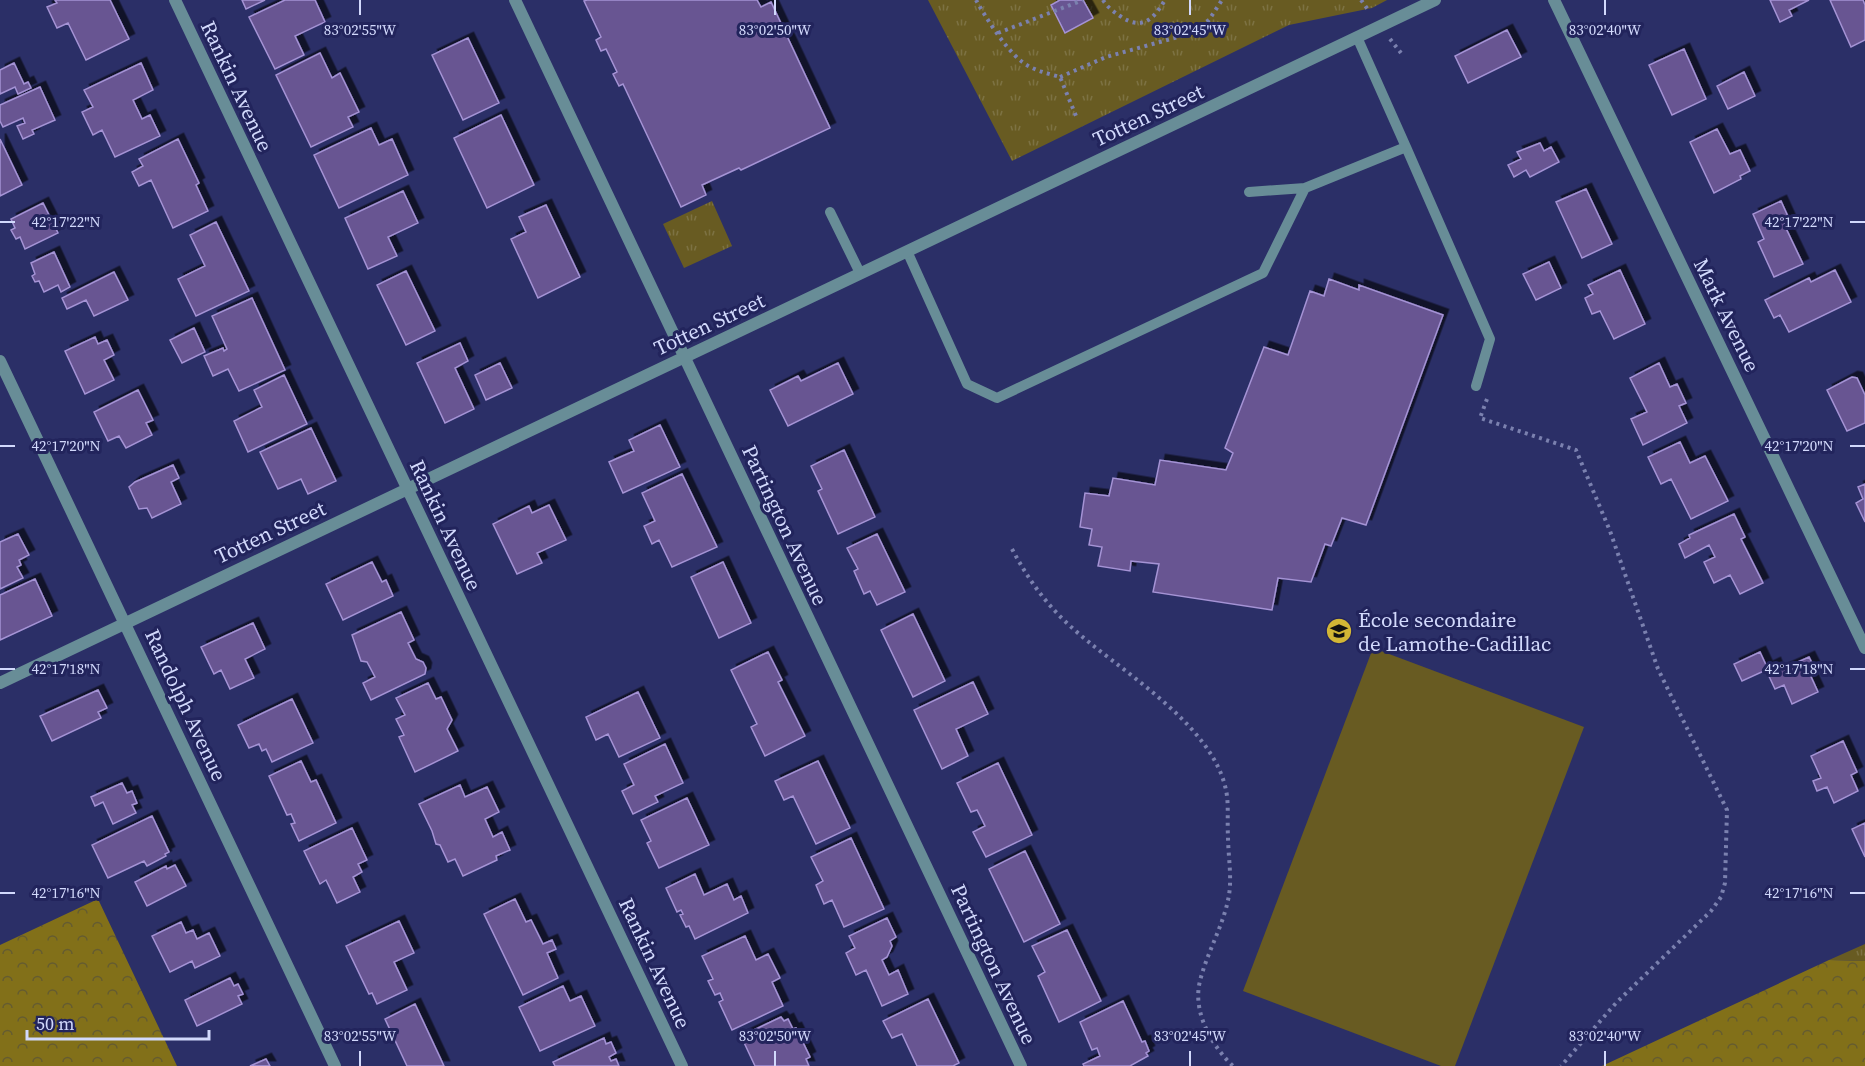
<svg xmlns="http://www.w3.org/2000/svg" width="1865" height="1066" font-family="'Source Serif 4',serif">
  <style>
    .grass { fill: url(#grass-tufts) }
    .forest { fill: url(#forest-crowns) }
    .pitch { fill: #685b22 }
    .building { fill: #675592; stroke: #a593d5; stroke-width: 1.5; filter: url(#shadow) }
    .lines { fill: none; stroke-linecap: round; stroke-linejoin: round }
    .path { stroke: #7b81af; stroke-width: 4; stroke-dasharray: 3 4.5; stroke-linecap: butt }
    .lane { stroke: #688d97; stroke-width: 10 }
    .street { stroke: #688d97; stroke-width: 12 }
    .ticks { fill: none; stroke: #d2d9fc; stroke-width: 2 }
    .labels { text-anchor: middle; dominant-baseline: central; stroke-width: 6; stroke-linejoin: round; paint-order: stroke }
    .street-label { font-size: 21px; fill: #d2d9fc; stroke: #22245c }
    .poi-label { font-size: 21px; fill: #d2d9fc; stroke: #22245c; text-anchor: start }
    .ticks-label { font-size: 15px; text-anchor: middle; fill: #d2d9fc; stroke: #22245c; stroke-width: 6; stroke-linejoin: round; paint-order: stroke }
  </style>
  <defs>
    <pattern id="grass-tufts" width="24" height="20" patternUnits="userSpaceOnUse" patternTransform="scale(1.5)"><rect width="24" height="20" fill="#685b22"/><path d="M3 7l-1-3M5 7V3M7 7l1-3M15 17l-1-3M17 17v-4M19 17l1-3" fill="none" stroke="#7d7243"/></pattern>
    <pattern id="forest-crowns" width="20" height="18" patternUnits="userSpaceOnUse" patternTransform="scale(1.5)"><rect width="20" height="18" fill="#827019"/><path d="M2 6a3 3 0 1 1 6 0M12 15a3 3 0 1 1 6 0" fill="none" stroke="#645b30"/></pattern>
    <filter id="shadow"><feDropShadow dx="5.5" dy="-5.5" stdDeviation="0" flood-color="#0009"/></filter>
  </defs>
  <rect width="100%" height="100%" fill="#2b2f67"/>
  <path class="grass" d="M928,0H1387L1372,8L1289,25L1012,161Z
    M712,201L732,246L684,268L663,224Z
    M1865,944V961L1829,960Z"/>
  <path class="forest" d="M98,899L177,1066H0V945Z
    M1829,960L1865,961V1066H1602Z"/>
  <path class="pitch" d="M1373,648L1584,727L1455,1066H1441L1243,991Z"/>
  <path class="building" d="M55,0H110L129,39L86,60L68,23L57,28L47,7L57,3Z
    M242,0H265L246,9Z
    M285,0H315L325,22L295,36L304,55L275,69L249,17Z
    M587,0H757L761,7L771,2L830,128L741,170L739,168L702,185L706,195L681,207L623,84L619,86L613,74L617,72L606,49L601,51L596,40L601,37L584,1Z
    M1060,0H1083L1093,18L1065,33L1051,5Z
    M1770,0H1809L1789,10L1792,16L1780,22Z
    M1830,0H1863L1865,5V40L1851,47Z
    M1507,30L1521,57L1468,83L1455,56Z
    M468,38L499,103L463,120L432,55Z
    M1684,49L1706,99L1672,115L1649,65Z
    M320,53L332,78L340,73L359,112L348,117L353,127L311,147L276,75Z
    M14,63L24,84L28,82L31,88L18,94L15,87L0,94V70Z
    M141,63L153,90L133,100L142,119L150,115L160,136L115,157L102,130L93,135L82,112L93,107L84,90Z
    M1744,72L1755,96L1728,109L1717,86Z
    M40,87L55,120L32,130L34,134L23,139L17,126L25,123L23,118L3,127L0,121V105Z
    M501,115L534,185L487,208L454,138Z
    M371,128L379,145L392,139L408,175L339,208L314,155Z
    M1717,129L1730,154L1740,150L1750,171L1740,176L1741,179L1714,193L1690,142Z
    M0,139L22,185L0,196Z
    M178,139L199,183L196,185L208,211L173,228L151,180L139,186L132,172L143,166L139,159Z
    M1540,143L1544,151L1551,147L1559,162L1530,177L1526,170L1514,177L1508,165L1521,159L1517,152Z
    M1586,189L1612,244L1582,258L1556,202Z
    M403,191L418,223L388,237L397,256L368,269L345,218Z
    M1781,201L1790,221L1784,224L1803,264L1774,277L1758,242L1764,239L1753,214Z
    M43,203L58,233L25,249L20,237L16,239L11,230L15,228L11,219Z
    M546,205L580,277L538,298L511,239L526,232L519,217Z
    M216,222L249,291L196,316L178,279L205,266L190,235Z
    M54,252L70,287L61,292L58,285L44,292L39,281L35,282L32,276L35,274L31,263Z
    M1549,262L1561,288L1536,300L1523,274Z
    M1620,270L1645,324L1614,339L1600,311L1592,314L1585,298L1593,294L1588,285Z
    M1835,270L1851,302L1789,332L1780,315L1774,318L1765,300L1809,278L1811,282Z
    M406,271L435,331L406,345L377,285Z
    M114,272L128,300L94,316L86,300L67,309L62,298Z
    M1329,279L1359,290V285L1443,315L1366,525L1342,518L1331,546L1325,544L1311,582L1278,578L1272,610L1153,592L1159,564L1131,561L1130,571L1098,566L1102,547L1089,545L1092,529L1080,527L1085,493L1109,496L1113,478L1155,485L1160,460L1226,470L1233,453L1225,448L1264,347L1288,355L1310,291L1324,296Z
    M252,298L285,370L239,391L228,369L213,376L204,356L223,348L224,351L227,349L212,316Z
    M194,328L205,352L182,363L170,340Z
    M95,337L98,344L107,340L114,355L104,360L114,380L85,394L65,351Z
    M460,343L468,361L455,368L474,409L445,423L417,363Z
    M500,363L512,388L486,400L475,375Z
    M838,363L853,394L788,426L770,390L798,376L801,381Z
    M1659,363L1670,387L1677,384L1686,403L1679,406L1687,423L1643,445L1631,419L1647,412L1630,378Z
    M284,375L307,424L248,452L234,421L262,407L254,390Z
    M1852,377L1857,378L1865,395V423L1847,431L1827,390Z
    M138,390L153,420L146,423L152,435L126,448L119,436L108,441L94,412Z
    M660,425L680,467L623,493L609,462L634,451L629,440Z
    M311,428L336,481L308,494L301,479L278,489L260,452Z
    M1680,442L1690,463L1705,456L1728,501L1691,519L1671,479L1661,484L1648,457Z
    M844,450L875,517L838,534L818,491L822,489L811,466Z
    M173,465L179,478L171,482L181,504L152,518L147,508L139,509L129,487L135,482Z
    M682,474L717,547L672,567L659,540L652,544L644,526L655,521L642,493Z
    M1865,484V522L1856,503L1863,499L1858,487Z
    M549,505L566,540L537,553L542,563L517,574L493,524L529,506L532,513Z
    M1734,514L1745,537L1741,539L1763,583L1740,594L1730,575L1714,583L1704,562L1715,557L1709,545L1685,558L1679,544L1690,538L1689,535Z
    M18,534L29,555L19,560L21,565L17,567L23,578L0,589V542Z
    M877,534L905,592L877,605L870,591L864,594L854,571L858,569L847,548Z
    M372,562L382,582L386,580L393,596L343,620L326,584Z
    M723,562L751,623L719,638L691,577Z
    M35,579L52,616L0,640V595Z
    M401,612L414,640L408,643L416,659L423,662L426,668L425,674L371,700L363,683L375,677L367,662L361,661L352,635Z
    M913,614L945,681L913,697L881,630Z
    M253,623L265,649L245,659L254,678L230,689L221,670L214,674L201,647Z
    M768,652L782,680L778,682L805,736L765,756L751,727L757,724L731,670Z
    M1760,652L1767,667L1775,663L1778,671L1809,657L1814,667L1808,670L1818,692L1792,704L1784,685L1775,689L1766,670L1742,681L1734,664Z
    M973,682L988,714L956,729L968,756L942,769L914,710Z
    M428,683L436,699L441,697L452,720L447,729L458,751L415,772L399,737L404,735L396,719L405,715L396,698Z
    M98,690L107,708L98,712L101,718L52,741L40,716Z
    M638,692L660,738L619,757L608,734L596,740L586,717Z
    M292,699L313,743L272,762L266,749L262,751L259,744L249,748L238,725Z
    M1843,741L1857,772L1851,775L1858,791L1834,803L1827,787L1817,791L1813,781L1821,778L1811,756Z
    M665,744L683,783L655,796L658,802L633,814L622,791L634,785L624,764Z
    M301,761L311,782L316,780L336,823L299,841L291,824L295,823L291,814L287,815L269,776Z
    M818,761L850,828L816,844L793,796L784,800L775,781Z
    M998,763L1032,835L986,857L973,832L985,826L977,810L971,812L957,783Z
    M122,783L127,793L132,791L137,803L132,805L136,813L113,824L103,802L95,806L91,797Z
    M460,785L465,797L487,787L499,812L485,819L493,837L502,832L510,850L496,856L497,860L463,876L455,859L448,862L440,845L436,844L432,831L419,804Z
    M687,798L709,845L659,868L647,843L651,841L641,820Z
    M152,816L169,852L165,854L166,856L147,866L144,861L108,878L92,845Z
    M1865,823V857L1852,829Z
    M352,828L367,860L358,864L362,872L353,877L360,892L337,903L326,880L320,884L304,851Z
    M851,838L884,909L844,927L832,900L824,904L816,885L823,881L811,857Z
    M1025,851L1060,924L1024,942L989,869Z
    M175,865L186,886L147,906L135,882L166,866L167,869Z
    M695,874L704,895L727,884L734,900L741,896L748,913L695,939L689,926L686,927L680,915L683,914L681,910L677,912L666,888Z
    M515,899L526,922L531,920L543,944L552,940L556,949L547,953L558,978L523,995L484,914Z
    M887,918L896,937L890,941L892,946L887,957L882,960L889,975L898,970L908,994L882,1006L866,970L856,975L846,953L855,948L849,936Z
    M399,921L414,953L394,962L407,990L377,1004L372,993L369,994L346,946Z
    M181,922L186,933L193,930L197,939L209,933L220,956L195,968L192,961L170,972L152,936Z
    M1067,930L1101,1001L1059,1022L1038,976L1045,972L1032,946Z
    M745,936L756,960L768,954L780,978L772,982L783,1006L732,1030L719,1002L723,1000L720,993L715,995L708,981L713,979L702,956Z
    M230,978L234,986L238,984L243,994L238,996L242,1004L197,1026L185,1000Z
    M563,986L570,1001L581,996L595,1026L540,1051L519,1007Z
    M928,999L959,1063L953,1066H917L902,1034L892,1038L883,1021Z
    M1123,1001L1142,1042L1145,1041L1149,1051L1146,1053L1148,1056L1130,1066H1084L1083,1064L1100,1056L1097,1048L1092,1050L1080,1022Z
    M415,1004L444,1066H407L385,1019Z
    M781,1017L784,1021L788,1019L793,1029L796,1028L810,1057L806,1059L809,1066H755L741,1036Z
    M604,1038L606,1044L611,1042L616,1053L609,1057L611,1061L616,1059L619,1066H555L553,1062Z
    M266,1059L270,1066H250Z"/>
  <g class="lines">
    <path class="path" d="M976,0C986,18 1005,48 1021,61C1032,70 1046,73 1060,77L1076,116
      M1103,0C1107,7 1114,12 1120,16C1142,31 1153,20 1165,0
      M1361,0L1369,11
      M998,33L1083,0
      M1390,39L1401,53
      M1060,77L1106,57L1185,35L1209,20L1222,0
      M1487,399L1480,418L1576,450L1610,531L1658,669L1727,810L1725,883L1721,897L1711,911L1616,1003L1561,1066
      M1012,549C1027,577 1044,602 1069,625C1116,669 1212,722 1226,790C1229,804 1227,821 1228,836C1228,855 1232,876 1229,895C1224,925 1207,952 1200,981C1192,1012 1212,1046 1233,1066"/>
    <path class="lane" d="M1406,147L1490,339L1476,386
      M1249,192L1305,188L1406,147L1357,37
      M830,212L860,273
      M907,251L967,384L997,398L1263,273L1305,188"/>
    <path class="street" d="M175,0L682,1066
      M515,0L1021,1066
      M1554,0L1865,648
      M0,361L335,1066
      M0,683L1435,0"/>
  </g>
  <path class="ticks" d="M360,0V15M775,0V15M1190,0V15M1605,0V15M0,222H15M1850,222H1865M0,446H15M1850,446H1865M0,669H15M1850,669H1865M0,893H15M1850,893H1865M360,1051V1066M775,1051V1066M1190,1051V1066M1605,1051V1066"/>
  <defs>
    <g id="school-disc" transform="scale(1.35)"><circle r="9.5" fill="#d2b635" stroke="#22245c"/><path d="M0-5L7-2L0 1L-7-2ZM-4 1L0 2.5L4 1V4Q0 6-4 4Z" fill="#111"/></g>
  </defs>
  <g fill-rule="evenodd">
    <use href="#school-disc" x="1339" y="631"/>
  </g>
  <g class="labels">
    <g class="street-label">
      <text transform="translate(237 86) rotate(65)">Rankin Avenue</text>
      <text transform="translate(1148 115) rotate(-25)">Totten Street</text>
      <text transform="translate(1727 315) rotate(64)">Mark Avenue</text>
      <text transform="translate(709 324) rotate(-25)">Totten Street</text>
      <text transform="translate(446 525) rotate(65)">Rankin Avenue</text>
      <text transform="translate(785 525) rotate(65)">Partington Avenue</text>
      <text transform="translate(270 532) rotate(-25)">Totten Street</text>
      <text transform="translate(186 705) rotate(65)">Randolph Avenue</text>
      <text transform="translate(655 963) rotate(65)">Rankin Avenue</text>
      <text transform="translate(994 964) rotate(65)">Partington Avenue</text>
    </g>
    <g class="poi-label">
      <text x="1358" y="619">École secondaire<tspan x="1358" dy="24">de Lamothe-Cadillac</tspan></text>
    </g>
  </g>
  <g class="ticks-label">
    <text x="360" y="35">83°02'55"W</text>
    <text x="775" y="35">83°02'50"W</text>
    <text x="1190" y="35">83°02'45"W</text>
    <text x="1605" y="35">83°02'40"W</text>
    <text x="66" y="227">42°17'22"N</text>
    <text x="1799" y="227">42°17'22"N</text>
    <text x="66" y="451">42°17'20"N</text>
    <text x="1799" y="451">42°17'20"N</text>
    <text x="66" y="674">42°17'18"N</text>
    <text x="1799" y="674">42°17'18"N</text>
    <text x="66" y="898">42°17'16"N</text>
    <text x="1799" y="898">42°17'16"N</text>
    <text x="360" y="1041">83°02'55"W</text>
    <text x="775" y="1041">83°02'50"W</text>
    <text x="1190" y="1041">83°02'45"W</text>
    <text x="1605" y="1041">83°02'40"W</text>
  </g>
  <path d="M27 1030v9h182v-9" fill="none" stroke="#d2d9fc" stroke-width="3"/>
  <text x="36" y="1030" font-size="18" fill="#d2d9fc" stroke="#22245c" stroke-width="4.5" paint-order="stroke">50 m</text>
</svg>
